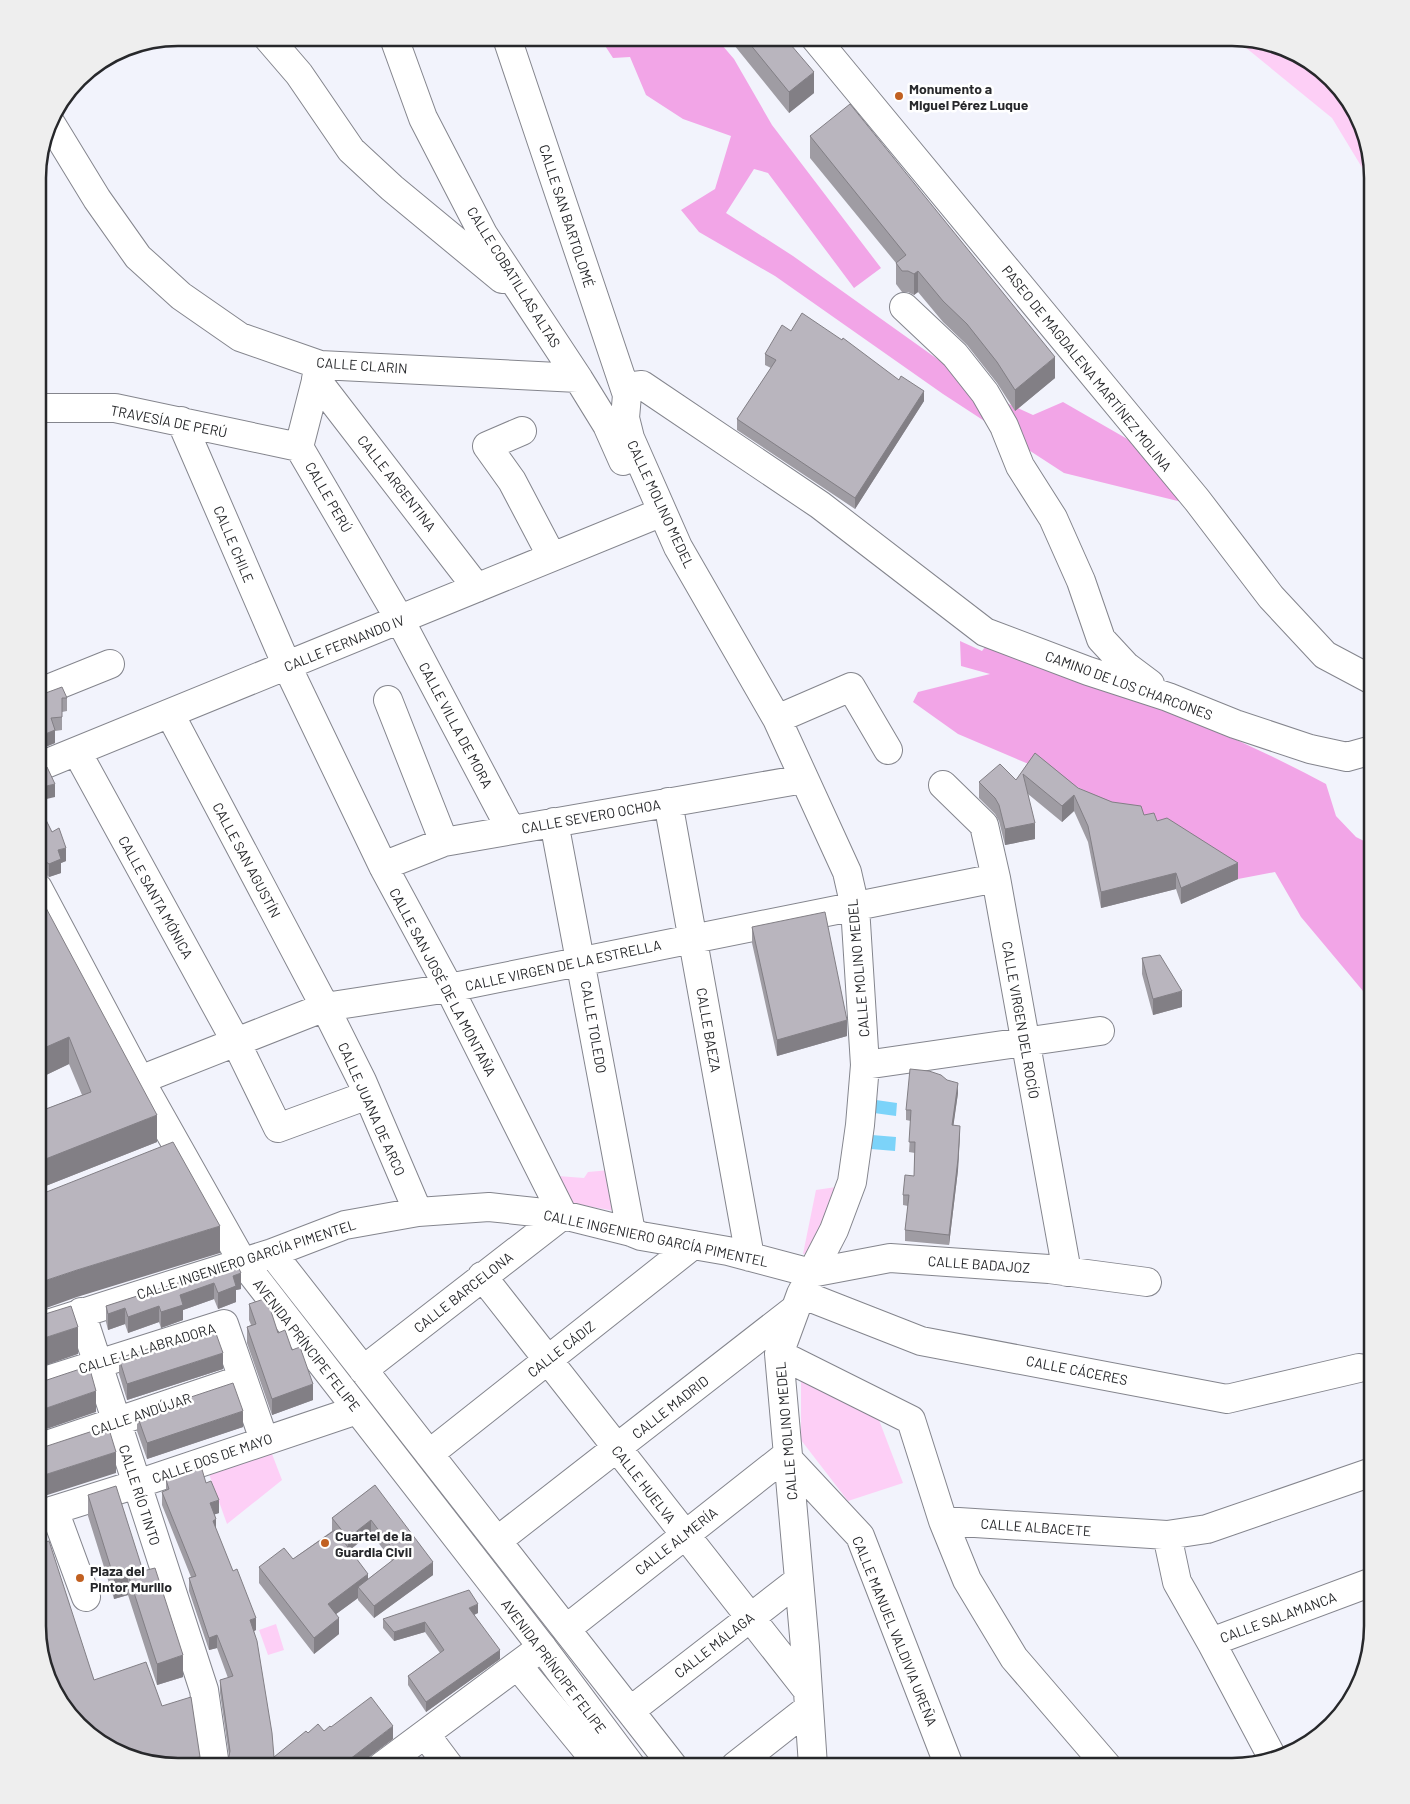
<svg xmlns="http://www.w3.org/2000/svg" width="1410" height="1804" font-family="Barlow,sans-serif">
  <style>
    .green { fill: #fdcff6 }
    .forest { fill: #f2a5e7 }
    .water { fill: #7cd3f9 }
    .lines { fill: none; stroke-linecap: round; stroke-linejoin: round }
    .minor-casing { stroke: #84858d; stroke-width: 30 }
    .major-casing { stroke: #84858d; stroke-width: 30 }
    .minor { stroke: #fff; stroke-width: 28 }
    .major { stroke: #fff; stroke-width: 28 }
    .wall { fill: #9f9ca3; fill-rule: evenodd }
    .shaded-wall { fill: #827f85 }
    .building { fill: #b9b5be; stroke: #827f85 }
    .poi-dot { fill: #c16021; stroke: #fff; stroke-width: 2 }
    .labels { text-anchor: middle; dominant-baseline: central; stroke-width: 5; stroke-linejoin: round; paint-order: stroke }
    .poi-label { font-size: 14px; font-weight: bold; fill: #27282b; stroke: #fff; text-anchor: start }
    .street-label { font-size: 14px; fill: #27282b; stroke: #fff }
    .rim { fill: none; stroke: #27282b; stroke-width: 2.5 }
  </style>
  <rect width="100%" height="100%" fill="#f2f3fc"/>
  <path class="green" d="M1234,38H1241L1302,56L1349,100L1372,178V184L1332,118Z
    M610,1170L615,1211L570,1203L558,1176L584,1178L588,1172Z
    M836,1187L812,1253L803,1254L816,1190Z
    M801,1376L879,1420L903,1483L848,1501L801,1440Z
    M272,1454L282,1480L227,1524L209,1474Z
    M276,1624L284,1650L268,1655L259,1630Z"/>
  <path class="forest" d="M600,38H716L734,59L772,125L881,268L854,288L768,173L754,169L726,213L793,256L985,393L1033,415L1063,402L1136,444L1194,505L1064,473L943,394L775,276L699,232L681,210L715,189L731,136L683,119L646,95L630,57L613,58Z
    M960,641L982,651L988,643C1063,675 1141,699 1216,731C1254,747 1290,765 1326,784L1336,816L1356,837L1372,845V915L1363,914L1372,937V989L1363,991L1301,917L1275,872L1238,879L1152,823L1038,768L958,734L913,702L918,692L990,674L961,666Z"/>
  <path class="water" d="M876,1100L897,1103L896,1116L874,1113Z
    M872,1135L896,1137L895,1151L871,1149Z"/>
  <g class="lines">
    <g class="minor-casing">
      <path id="minor" d="M268,38L299,74L351,150L392,188L502,279
        M394,38L423,118L483,234L578,378L607,425L623,461
        M507,38L627,395
        M815,38L1197,500L1271,597L1325,655L1372,680
        M50,122L97,199L138,257L181,296L240,337L320,365L578,378
        M904,307L955,355L985,393L1004,426L1020,466L1053,518L1081,581L1101,639L1126,666L1150,684
        M320,365L299,447L400,620L511,830
        M316,379L477,588
        M38,408H115L299,447
        M181,421L287,666L383,866L449,988L563,1215L363,1370
        M522,431L487,446L512,481L552,557
        M38,693L110,664
        M388,700L444,842
        M170,714L325,1007L362,1081L418,1212
        M777,719L851,687L888,750
        M77,752L236,1042L278,1128L368,1095
        M38,767L650,517
        M943,785L984,825L996,878L1067,1272
        M668,802L750,1257
        M554,822L631,1232
        M383,866L444,842L804,779
        M865,1065L1100,1031
        M140,1080L325,1007L449,988L996,878
        M272,1253L673,1766
        M482,1276L808,1691
        M801,1294L921,1341L1227,1399L1359,1368
        M81,1312L204,1690L215,1766
        M38,1327L272,1253L345,1225L418,1212L489,1207L563,1215L631,1232L641,1236L728,1251L811,1273L890,1258L1049,1269L1147,1282
        M779,1354L911,1420L943,1521L1167,1535L1207,1529L1372,1472
        M38,1383L224,1324L264,1440
        M38,1448L243,1379
        M429,1454L693,1245
        M789,1460L860,1536L949,1766
        M54,1510L86,1597
        M38,1515L137,1484L357,1410
        M943,1521L967,1580L1014,1658L1107,1766
        M1167,1535L1177,1582L1211,1642L1271,1755
        M497,1541L795,1309
        M566,1629L788,1454
        M1211,1642L1372,1582
        M518,1666L600,1766
        M630,1711L799,1580
        M425,1734L449,1766
        M382,1766L542,1647
        M735,1766L809,1708
        M813,1766L805,1647L779,1354L801,1294L834,1230L852,1182L860,1125L865,1065L855,907L847,872L777,719L678,547L630,438L625,418L627,395L630,389L634,386L642,385L820,505L985,632L1088,671L1168,697L1235,724L1310,749L1347,757L1372,750"/>
    </g>
    <g class="major-casing">
      <path id="major" d="M38,888L140,1080L242,1261L542,1647L631,1766"/>
    </g>
    <use href="#minor" class="minor"/>
    <use href="#major" class="major"/>
  </g>
  <path class="wall" d="M714,38H785L814,93L789,113L730,40L721,47Z
    M810,136L1055,378L1015,411L997,383L967,345L943,322L918,292L914,295L908,292H902L896,284V263L810,158Z
    M791,331L899,380L924,401L855,509L737,430V419L771,368L765,365V354Z
    M38,695L67,698V711L62,712V730L55,731V743L38,750Z
    M1035,753L1078,788L1144,815L1157,821L1238,879L1181,904L1176,889L1101,908L1088,842L1074,811L1062,822L1028,794L1035,839L1005,845L999,821L995,814L979,798V782L1016,780Z
    M38,804L66,861L61,863V873L49,877L45,874L38,858Z
    M38,893L157,1142L38,1189V1112L82,1095L69,1064L44,1076L38,1062V1026L40,1025V1023L38,1018Z
    M752,927L847,1036L777,1056L752,943Z
    M1142,958L1182,1007L1153,1015L1142,974Z
    M958,1093L953,1126L960,1137L958,1170L949,1245L905,1241V1230L908,1206L903,1205V1195L914,1176L915,1153L909,1152L911,1121L906,1120V1110Z
    M237,1264L241,1289L236,1290V1302L218,1309L214,1299L183,1310V1320L161,1328L159,1322L128,1333L125,1324L108,1330L106,1322V1306Z
    M249,1304L278,1333L292,1350L313,1400L272,1415L247,1343V1327L251,1325L249,1320Z
    M119,1358L223,1369L127,1400L119,1374Z
    M137,1415L243,1427L147,1459L137,1431Z
    M169,1477L206,1483L219,1513L215,1514L216,1530L256,1630L254,1631L274,1757L308,1733L324,1731L331,1727L393,1739L357,1766H228L229,1756L220,1693V1680L228,1678L217,1648L209,1650L189,1591V1578L191,1577L162,1505V1492L166,1491V1480L169,1479Z
    M375,1485L433,1575L374,1618L358,1600V1598L336,1614L339,1634L314,1654L259,1583V1567L293,1559L332,1531V1518ZM371,1533L392,1561L368,1579L350,1550Z
    M88,1495L143,1571L183,1677L157,1685L128,1595L114,1599L88,1516Z
    M38,1537L94,1680L162,1706L200,1757V1766H178L108,1748L38,1626Z
    M478,1613L474,1615L500,1659L426,1712L408,1685V1676L440,1653L425,1632L394,1641L383,1628V1619Z"/>
  <path class="shaded-wall" d="M721,38H730V40L721,47Z
    M814,72V93L789,113V92Z
    M918,271V292L914,295V274Z
    M1055,357V378L1015,411V390Z
    M924,391V401L855,509V498Z
    M55,730V743L38,750V737Z
    M55,784V797L38,801V788Z
    M1074,795V811L1062,822V806Z
    M1035,823V839L1005,845V829Z
    M66,848V861L61,863V873L49,877V864L58,850Z
    M1238,863V879L1181,904V888Z
    M1176,873V889L1101,908V892Z
    M1182,991V1007L1153,1015V999Z
    M847,1020V1036L777,1056V1040Z
    M69,1037V1064L44,1076V1048Z
    M958,1083V1093L952,1136V1125Z
    M157,1115V1142L38,1189V1162Z
    M960,1126L958,1170L949,1245V1235Z
    M220,1226V1253L77,1297L38,1311V1283L77,1270Z
    M241,1273V1289L236,1290V1302L218,1309V1293L233,1276Z
    M214,1283V1299L183,1310V1320L161,1328V1312L180,1295Z
    M159,1306V1322L128,1333V1317Z
    M125,1308V1324L108,1330V1314Z
    M78,1327V1354L38,1368V1340Z
    M223,1353V1369L127,1400V1384Z
    M313,1384V1400L272,1415V1399Z
    M96,1391V1412L38,1432V1411Z
    M243,1411V1427L147,1459V1443Z
    M116,1452V1473L38,1498V1477Z
    M219,1500V1513L210,1516V1503Z
    M216,1519V1532L213,1521Z
    M371,1520V1533L348,1551V1538Z
    M433,1562V1575L374,1618V1606Z
    M128,1574V1595L114,1599V1578Z
    M368,1574V1590L358,1587V1598L328,1620V1604Z
    M478,1604V1613L469,1617V1608Z
    M256,1618V1630L250,1633V1620Z
    M339,1618V1634L314,1654V1638Z
    M425,1622V1632L394,1641V1632Z
    M217,1635V1648L209,1650V1638Z
    M500,1650V1659L426,1712V1702Z
    M183,1655V1677L157,1685V1664Z
    M393,1726V1739L357,1766H341Z"/>
  <path class="building" d="M745,38H785L814,72L789,92Z
    M850,104L1055,357L1015,390L997,362L967,324L943,301L918,271L914,274L908,271H902L896,263L906,255L810,136Z
    M802,313L842,340L843,338L899,380L901,376L924,391L855,498L737,419L776,360L765,354L782,325L791,331Z
    M62,687L67,698H62V717L51,718L55,730L38,737V695L43,694Z
    M1035,753L1078,788L1112,802L1141,806L1144,815L1154,813L1157,821L1167,818L1238,863L1181,888L1176,873L1101,892L1088,826L1074,795L1062,806L1023,774L1035,823L1005,829L999,805L995,798L979,782L1000,764L1016,780Z
    M47,767L55,784L38,788V769Z
    M38,804L52,832L59,828L66,848L58,850L61,859L49,864L45,861L38,845Z
    M38,893L157,1115L38,1162V1112L91,1092L69,1037L44,1048L38,1035V1026L45,1023L40,1011L46,1008L38,991Z
    M825,912L847,1020L777,1040L752,927Z
    M1160,955L1182,991L1153,999L1142,958Z
    M910,1069L929,1071L941,1075L947,1080L958,1083L952,1125L960,1126L958,1159L949,1235L905,1230L909,1195H903L905,1175L914,1176L915,1142H909L911,1110H906Z
    M173,1142L220,1226L77,1270L38,1283V1194L44,1193Z
    M237,1264L241,1273L233,1276L236,1286L218,1293L214,1283L180,1295L183,1305L161,1312L159,1306L128,1317L125,1308L108,1314L106,1306Z
    M264,1299L269,1305L278,1333L285,1330L292,1350L300,1347L313,1384L272,1399L247,1327L256,1324L249,1304Z
    M71,1306L78,1327L38,1340V1315H42Z
    M214,1328L223,1353L127,1384L119,1358Z
    M89,1366L96,1391L38,1411V1383Z
    M233,1383L243,1411L147,1443L137,1415Z
    M108,1426L116,1452L38,1477V1449Z
    M201,1466L206,1483L211,1481L219,1500L210,1503L216,1519L213,1521L233,1571L237,1569L256,1618L250,1620L257,1641L272,1733L274,1757L306,1731L308,1733L318,1724L324,1731L330,1726L331,1727L371,1697L393,1726L341,1766H229L228,1761L230,1751L220,1680L233,1676L217,1635L209,1638L189,1578L196,1576L162,1492L169,1489L166,1480L169,1479V1477Z
    M375,1485L433,1562L374,1606L358,1587L398,1556L371,1520L348,1538L332,1518Z
    M116,1486L143,1571L155,1568L183,1655L157,1664L128,1574L114,1578L88,1495Z
    M335,1530L368,1574L328,1604L339,1618L314,1638L259,1567L284,1548L293,1559Z
    M38,1537L40,1543L49,1541L94,1680L146,1662L162,1706L191,1697L200,1757L164,1763L108,1748L61,1704L38,1626V1588L40,1587L38,1579Z
    M469,1590L478,1604L469,1608L500,1650L426,1702L408,1676L444,1650L425,1622L394,1632L383,1619Z"/>
  <g class="poi-dot">
    <circle cx="899" cy="96" r="5"/>
    <circle cx="325" cy="1543" r="5"/>
    <circle cx="80" cy="1578" r="5"/>
  </g>
  <g class="labels">
    <g class="poi-label">
      <text x="909" y="88">Monumento a<tspan x="909" dy="16">Miguel Pérez Luque</tspan></text>
      <text x="335" y="1535">Cuartel de la<tspan x="335" dy="16">Guardia Civil</tspan></text>
      <text x="90" y="1570">Plaza del<tspan x="90" dy="16">Pintor Murillo</tspan></text>
    </g>
    <g class="street-label">
      <text transform="translate(567 216) rotate(72)">CALLE SAN BARTOLOMÉ</text>
      <text transform="translate(514 277) rotate(58)">CALLE COBATILLAS ALTAS</text>
      <text transform="translate(362 365) rotate(4)">CALLE CLARIN</text>
      <text transform="translate(1087 368) rotate(51)">PASEO DE MAGDALENA MARTÍNEZ MOLINA</text>
      <text transform="translate(169 421) rotate(11)">TRAVESÍA DE PERÚ</text>
      <text transform="translate(397 483) rotate(52)">CALLE ARGENTINA</text>
      <text transform="translate(329 497) rotate(60)">CALLE PERÚ</text>
      <text transform="translate(661 504) rotate(65)">CALLE MOLINO MEDEL</text>
      <text transform="translate(234 544) rotate(67)">CALLE CHILE</text>
      <text transform="translate(344 643) rotate(-22)">CALLE FERNANDO IV</text>
      <text transform="translate(1129 685) rotate(20)">CAMINO DE LOS CHARCONES</text>
      <text transform="translate(456 725) rotate(62)">CALLE VILLA DE MORA</text>
      <text transform="translate(591 816) rotate(-10)">CALLE SEVERO OCHOA</text>
      <text transform="translate(247 860) rotate(62)">CALLE SAN AGUSTÍN</text>
      <text transform="translate(156 897) rotate(61)">CALLE SANTA MÓNICA</text>
      <text transform="translate(563 965) rotate(-12)">CALLE VIRGEN DE LA ESTRELLA</text>
      <text transform="translate(858 968) rotate(-95)">CALLE MOLINO MEDEL</text>
      <text transform="translate(443 982) rotate(62)">CALLE SAN JOSÉ DE LA MONTAÑA</text>
      <text transform="translate(1021 1020) rotate(80)">CALLE VIRGEN DEL ROCÍO</text>
      <text transform="translate(594 1027) rotate(80)">CALLE TOLEDO</text>
      <text transform="translate(709 1030) rotate(80)">CALLE BAEZA</text>
      <text transform="translate(372 1109) rotate(66)">CALLE JUANA DE ARCO</text>
      <text transform="translate(656 1238) rotate(12)">CALLE INGENIERO GARCÍA PIMENTEL</text>
      <text transform="translate(246 1259) rotate(-18)">CALLE INGENIERO GARCÍA PIMENTEL</text>
      <text transform="translate(979 1264) rotate(4)">CALLE BADAJOZ</text>
      <text transform="translate(463 1292) rotate(-38)">CALLE BARCELONA</text>
      <text transform="translate(307 1345) rotate(52)">AVENIDA PRÍNCIPE FELIPE</text>
      <text transform="translate(147 1348) rotate(-17)">CALLE LA LABRADORA</text>
      <text transform="translate(561 1349) rotate(-38)">CALLE CÁDIZ</text>
      <text transform="translate(1077 1370) rotate(11)">CALLE CÁCERES</text>
      <text transform="translate(670 1407) rotate(-38)">CALLE MADRID</text>
      <text transform="translate(141 1414) rotate(-19)">CALLE ANDÚJAR</text>
      <text transform="translate(786 1431) rotate(-95)">CALLE MOLINO MEDEL</text>
      <text transform="translate(212 1458) rotate(-19)">CALLE DOS DE MAYO</text>
      <text transform="translate(644 1484) rotate(52)">CALLE HUELVA</text>
      <text transform="translate(140 1495) rotate(72)">CALLE RÍO TINTO</text>
      <text transform="translate(1036 1527) rotate(4)">CALLE ALBACETE</text>
      <text transform="translate(676 1541) rotate(-38)">CALLE ALMERÍA</text>
      <text transform="translate(1278 1617) rotate(-20)">CALLE SALAMANCA</text>
      <text transform="translate(895 1631) rotate(68)">CALLE MANUEL VALDIVIA UREÑA</text>
      <text transform="translate(714 1645) rotate(-38)">CALLE MÁLAGA</text>
      <text transform="translate(554 1666) rotate(53)">AVENIDA PRÍNCIPE FELIPE</text>
    </g>
  </g>
  <path d="M0 0H1410V1804H0ZM178 46H1232A132 132 0 0 1 1364 178V1626A132 132 0 0 1 1232 1758H178A132 132 0 0 1 46 1626V178A132 132 0 0 1 178 46Z" fill="#eee" fill-rule="evenodd"/>
  <path class="rim" d="M178 46H1232A132 132 0 0 1 1364 178V1626A132 132 0 0 1 1232 1758H178A132 132 0 0 1 46 1626V178A132 132 0 0 1 178 46Z"/>
</svg>
